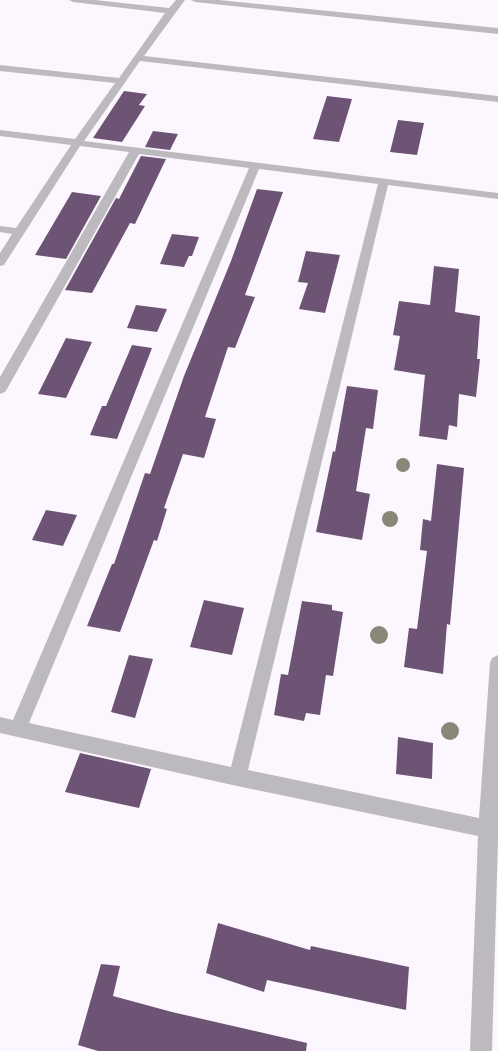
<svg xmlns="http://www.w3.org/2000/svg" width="498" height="1051" font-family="Literata,serif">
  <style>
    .building { fill: #6d5474 }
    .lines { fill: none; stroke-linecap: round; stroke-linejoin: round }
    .minor { fill: #bdbabf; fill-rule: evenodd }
    .tree { fill: #898777 }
  </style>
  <rect width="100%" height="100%" fill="#fcf7fe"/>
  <path class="building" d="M124,91L147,94L139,105L145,106L122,142L93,138Z
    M327,96L352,99L339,142L313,139Z
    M398,120L424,123L417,155L390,152Z
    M153,131L178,134L170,150L145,147Z
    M141,156L166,159L135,224L130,223L92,293L65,290L116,198L119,199Z
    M257,189L283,192L245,295L255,297L235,348L228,347L205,417L216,419L204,458L183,454L164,508L167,509L157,541L154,540L120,632L87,626L112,564H114L145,473L150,474L184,376L231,261Z
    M72,192L101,196L66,259L35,255Z
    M172,234L199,237L192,256H189L184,267L160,264Z
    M306,251L340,255L325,313L299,309L308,283L298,282Z
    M434,266L459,269L455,312L480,316L477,359H480L476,397L459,394L457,427L449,425L447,440L419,436L425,375L394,370L400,336L393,335L399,301L430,305Z
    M136,305L167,309L157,332L127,328Z
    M66,338L92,342L66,398L38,394Z
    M132,345L152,348L117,439L90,435L102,406H106Z
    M347,386L378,390L373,429L366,428L356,491L370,494L362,540L316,532L333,451L335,452Z
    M437,464L464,468L450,625L447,624L443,674L404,667L409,628L417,629L427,551L420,550L423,519L431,521Z
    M46,510L77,515L63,546L32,540Z
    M204,600L244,608L232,655L190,647Z
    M302,601L332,605V610L343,612L333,676L326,675L320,715L306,713L304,721L274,715L281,674L288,675Z
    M129,655L153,659L135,718L111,712Z
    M398,737L433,743L432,779L396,774Z
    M80,753L151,769L139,808L65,792Z
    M218,923L310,950L311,946L409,967L406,1010L267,980L264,992L206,973Z
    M101,964L120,966L113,996L172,1012L307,1043L306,1051H98L78,1045Z"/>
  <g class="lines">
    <path class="minor" d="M69,0H95L169,8L176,0H185L144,56L498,96V102L140,61L84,141L498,193V199L388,185L248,770L479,818L490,663L492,658L498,655V840L492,1051H470L478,836L237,786L0,733V717L13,720L249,168L139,154L7,389L5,392L0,394V377L129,152L80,146L4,265L0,266V253L12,234L0,232V226L16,228L71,145L0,136V130L75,139L115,83L0,71V65L119,78L165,13L73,2ZM259,169L378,184L231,767L29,723Z
      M191,0H219L498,28V34L195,2Z"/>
  </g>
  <g class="tree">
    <circle cx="403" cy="465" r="7"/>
    <circle cx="390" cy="519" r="8"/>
    <circle cx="379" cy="635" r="9"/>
    <circle cx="450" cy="731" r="9"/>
  </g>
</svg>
